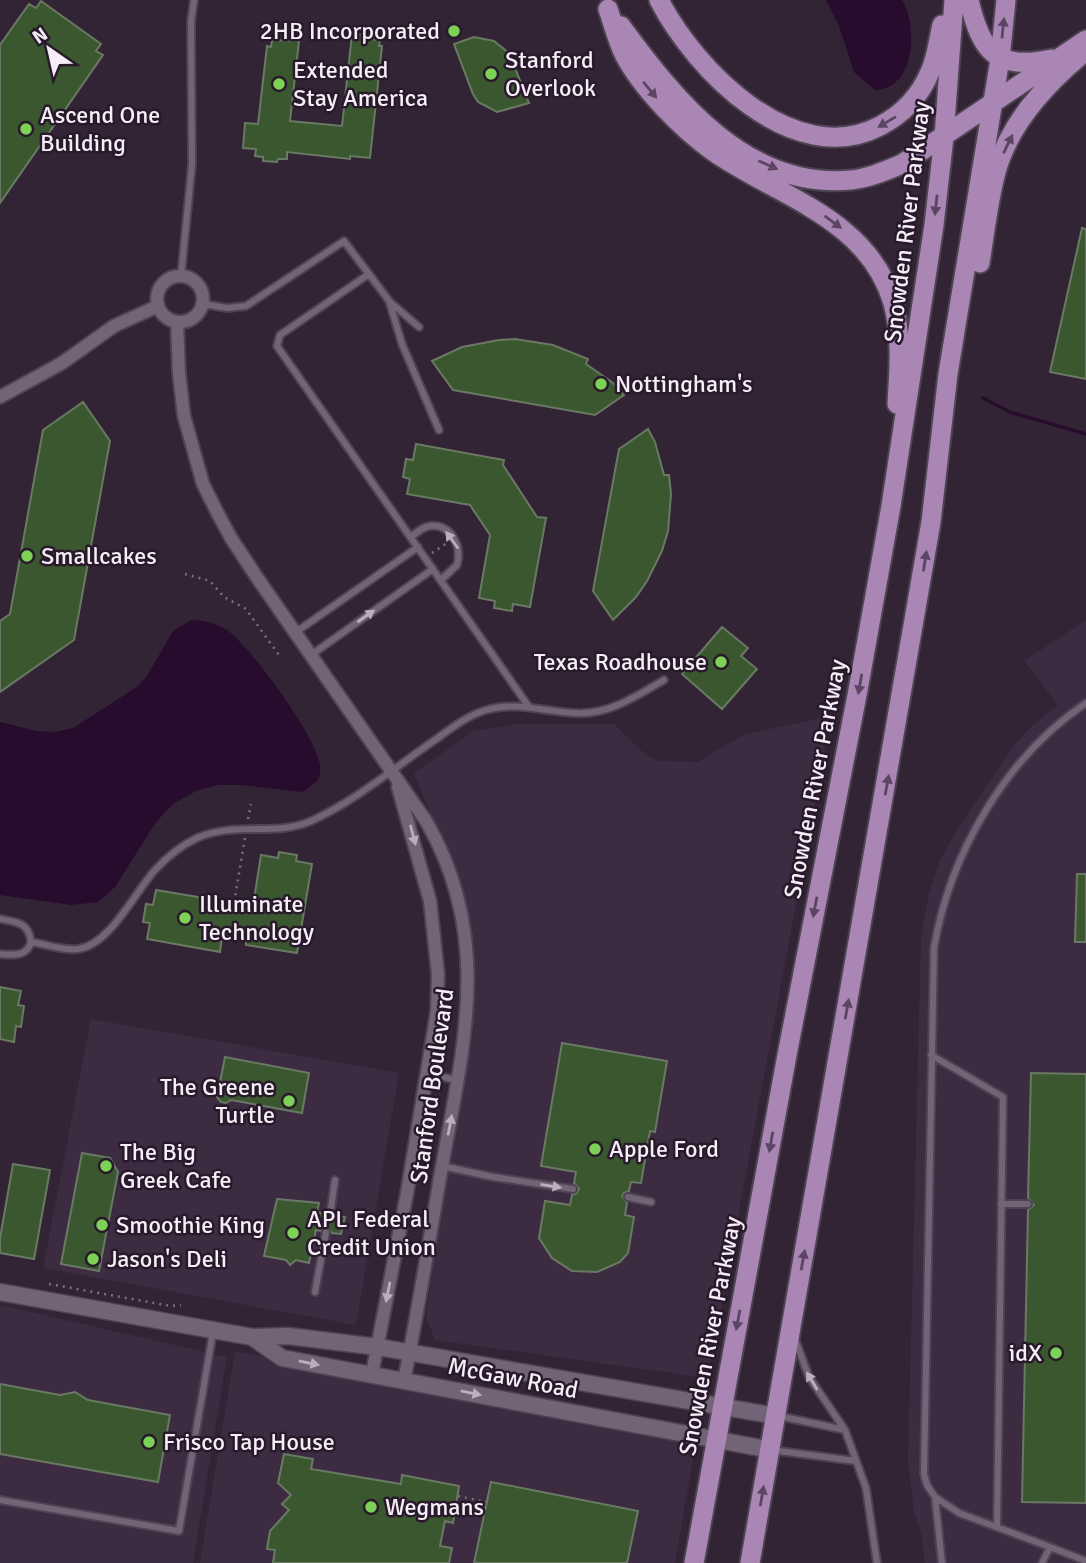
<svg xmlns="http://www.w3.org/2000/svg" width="1086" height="1563" font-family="Signika,sans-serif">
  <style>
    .built { fill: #3d2b42 }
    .water { fill: #270c2e }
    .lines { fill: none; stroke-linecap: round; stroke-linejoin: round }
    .stream { stroke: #270c2e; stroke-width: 3.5 }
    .building { fill: #3b5730; stroke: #6a7964; stroke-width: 2 }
    .service-casing { stroke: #4e4352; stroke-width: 10 }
    .minor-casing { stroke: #4e4352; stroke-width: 16 }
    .tertiary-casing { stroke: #4e4352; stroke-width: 19 }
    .primary-casing { stroke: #4e4352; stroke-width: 23 }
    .path { stroke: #7c707e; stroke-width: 2.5; stroke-dasharray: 2 5; stroke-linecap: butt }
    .service { stroke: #736377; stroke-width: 6 }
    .minor { stroke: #736377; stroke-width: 12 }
    .tertiary { stroke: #736377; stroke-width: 16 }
    .primary { stroke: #aa86b4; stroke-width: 19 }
    .oneway { fill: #5c4562 }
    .oneway2 { fill: #bbafbe }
    .poi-dot { fill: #7dd154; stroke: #281a2b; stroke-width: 2.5 }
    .labels { text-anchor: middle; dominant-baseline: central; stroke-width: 5; stroke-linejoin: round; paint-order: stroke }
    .poi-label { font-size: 24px; fill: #f6edf8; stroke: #281a2b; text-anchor: start }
    .street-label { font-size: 24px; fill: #f6edf8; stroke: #281a2b }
  </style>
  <rect width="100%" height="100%" fill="#322435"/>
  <path class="built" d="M1086,620V1563H925L921,1532L914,1512L908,1460L921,937L929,893L941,858L958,828L1015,744L1033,725L1058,705L1024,661Z
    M831,716L708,1378L435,1340L426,1317L441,1209L473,1035L468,909L414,773L474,731L519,724H614L646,755L660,761L698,762L745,734Z
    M91,1019L399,1073L356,1325L43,1268Z
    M0,1305L227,1357L193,1563H0Z
    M235,1351L690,1439L695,1447L675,1563H200Z"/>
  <path class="water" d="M826,0H902C918,26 916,89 875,90L854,72L839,26Z
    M191,620C205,620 220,624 231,633C255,654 315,735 320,765C321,771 320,776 317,781L303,792L240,785H218L196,791L173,804L156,822L115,887L98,902L71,905L0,895V722L37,731L55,732L73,728L137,687L147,676L173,631Z"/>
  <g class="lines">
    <path class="stream" d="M983,398L1010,412L1086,434"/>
  </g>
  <path class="building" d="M41,1L101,44L96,51L103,55L0,203V45L29,4L36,8Z
    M352,34L367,35V39L380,40L379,46H382L370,158L350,156V159L287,152V159H278L277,162L263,161V157L255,156L256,149L243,148L245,123L258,124L267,46L271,47L272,40L299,41L290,121L342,126Z
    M474,37L494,41L509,53L529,103L497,112L478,102L473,94L454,44Z
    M1082,228L1086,229V379L1050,372Z
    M515,339L553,345L588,359L586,364L613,383L624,395L595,415L453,390L432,361L462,347L499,340Z
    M83,402L110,441L74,640L0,692V621L10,614L43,430Z
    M648,429L655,442L664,475H669L671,494L668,531L662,551L647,581L636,597L613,620L593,591L619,449Z
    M416,444L504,460L503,465L537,517L546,518L530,607L513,604L512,611L494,608L495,601L479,598L490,535L470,505L407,494L410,479L403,477L406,459L413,460Z
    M722,627L748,648L741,656L757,669L722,709L682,674Z
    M279,852L297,855L296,861L312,864L297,953L246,945V941L222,937L220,952L147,939L150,923L143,922L146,904L153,905L156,890L228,902L227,908L252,912L261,855L278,858Z
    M1077,874H1086V942H1075Z
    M0,987L21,991L18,1005L24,1006L21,1027L16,1026L14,1042L0,1039Z
    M562,1043L667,1061L655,1132L650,1131L641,1183L631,1182L629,1191L624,1193L622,1196L627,1203L625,1215L634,1217L628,1253L620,1262L597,1272L572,1271L552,1258L539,1238L545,1201L570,1205L572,1195L577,1193L579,1189L574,1183L576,1172L541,1166Z
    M225,1057L309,1073L302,1113L231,1100L226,1103L221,1102L217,1097Z
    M1031,1073L1086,1074V1503L1022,1502L1028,1210L1034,1205L1028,1198Z
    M82,1153L110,1158L118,1172L99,1271L61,1264Z
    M13,1164L50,1170L34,1259L0,1253V1238Z
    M277,1199L319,1203L317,1212L324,1214L329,1220H333L336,1216L345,1217L341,1234L332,1233L326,1226L321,1231L316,1230L309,1263L296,1260L290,1265L286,1260L264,1256Z
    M0,1384L60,1395L75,1392L88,1400L170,1415L158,1482L0,1454Z
    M284,1454L313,1459L311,1469L401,1484L402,1475L459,1486L453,1523L445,1521L440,1546L452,1548L449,1563H273L275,1550L267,1549L270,1531L289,1510L282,1504L291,1495L278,1483Z
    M491,1482L638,1511L627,1563H474Z"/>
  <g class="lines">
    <g class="service-casing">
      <path id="service" d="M369,274L280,335L277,346L529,707
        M181,276L192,164L191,22L194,0
        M203,304L227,308L246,306L344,241L390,302L419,327
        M390,304L402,344L439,430
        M411,537C417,532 423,527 430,526C452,524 462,547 457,565L441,580
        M296,632L418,547
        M311,655L433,569
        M0,919C16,922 29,922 31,942C27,957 13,955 0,954
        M31,942C45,944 64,951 78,949C110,945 135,892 155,870C167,857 180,846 197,838C235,821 275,837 311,821C355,801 393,769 432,742C449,730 466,716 486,710C517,701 545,712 576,713C609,715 636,696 664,680
        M931,1055L1003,1097L997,1527
        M428,1074L457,1080
        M442,1166L493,1177L573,1189
        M628,1197L651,1202
        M1001,1204H1028
        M330,1215L335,1180
        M315,1292L326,1232
        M795,1339L809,1377L845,1430L866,1488L877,1563
        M779,1416L845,1430
        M771,1450L856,1461
        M935,1497L959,1513L1050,1547
        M0,1500L179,1531L213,1332
        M942,1563L935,1497L927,1485L924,1474L934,948C950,853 1006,757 1086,703
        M1042,1563L1050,1547L1086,1561"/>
    </g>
    <g class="minor-casing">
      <path id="minor" d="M157 299a23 23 0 1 1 46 0a23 23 0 1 1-46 0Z
        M177,322L179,373L184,416L203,484L217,512L231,538L258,579L426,821C494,938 463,1048 441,1172C429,1242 418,1311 404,1381
        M0,397L62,363L114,326L158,306
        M372,1374L407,1193L437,1011L438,974L430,901L398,787"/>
    </g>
    <g class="tertiary-casing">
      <path id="tertiary" d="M0,1292L252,1337L288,1336L378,1347L776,1416
        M252,1337L282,1358L771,1450"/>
    </g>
    <g class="primary-casing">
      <path id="primary" d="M659,0C695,70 794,171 880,126C903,114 920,96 930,72C937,57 938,41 942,25
        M969,0C981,52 996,71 1052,59
        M608,9C613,23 617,40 624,54C642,89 682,129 714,152C779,197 868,218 893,303C902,335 899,371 897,404
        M621,26C676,101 747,190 851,180C869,178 885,171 902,164L1086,40
        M980,263C985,233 988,202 996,172C1009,124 1044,86 1081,55
        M694,1563L787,1055L858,690L891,506L934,225L944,137L954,0
        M750,1563L931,522L948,374L1000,59L1006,0"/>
    </g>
    <path class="path" d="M925,110L926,128
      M432,553L447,543
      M185,574L210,581L224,597L246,609L281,658
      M248,819L251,804
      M233,909L245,838
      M49,1284L171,1306L181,1305
      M458,1496L486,1502"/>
    <use href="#service" class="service"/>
    <use href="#minor" class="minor"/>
    <use href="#tertiary" class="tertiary"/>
    <use href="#primary" class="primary"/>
  </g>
  <defs><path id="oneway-solid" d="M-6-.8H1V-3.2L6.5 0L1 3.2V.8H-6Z" transform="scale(1.75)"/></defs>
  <g class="oneway">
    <use href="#oneway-solid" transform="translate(1003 28) rotate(-84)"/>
    <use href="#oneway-solid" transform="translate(650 90) rotate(50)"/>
    <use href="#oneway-solid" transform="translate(887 122) rotate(149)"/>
    <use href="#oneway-solid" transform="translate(1008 144) rotate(-64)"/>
    <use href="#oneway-solid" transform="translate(768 165) rotate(24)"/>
    <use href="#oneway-solid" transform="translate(936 205) rotate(96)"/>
    <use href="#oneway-solid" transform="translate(833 222) rotate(36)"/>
    <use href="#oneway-solid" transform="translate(925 561) rotate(-81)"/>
    <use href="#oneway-solid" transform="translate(860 684) rotate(100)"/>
    <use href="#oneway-solid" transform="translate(887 785) rotate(-80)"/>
    <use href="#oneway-solid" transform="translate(815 907) rotate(101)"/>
    <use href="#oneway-solid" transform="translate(847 1009) rotate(-80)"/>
    <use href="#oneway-solid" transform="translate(771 1142) rotate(100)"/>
    <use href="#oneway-solid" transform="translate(803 1260) rotate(-80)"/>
    <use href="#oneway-solid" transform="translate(738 1320) rotate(101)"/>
    <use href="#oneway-solid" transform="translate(762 1496) rotate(-80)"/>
  </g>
  <g class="oneway2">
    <use href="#oneway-solid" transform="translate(452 540) rotate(-126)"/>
    <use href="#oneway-solid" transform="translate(366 616) rotate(-35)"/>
    <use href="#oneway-solid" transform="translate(413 835) rotate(75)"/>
    <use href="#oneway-solid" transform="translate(450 1125) rotate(-79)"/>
    <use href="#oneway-solid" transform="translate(551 1186) rotate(9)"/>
    <use href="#oneway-solid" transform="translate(388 1292) rotate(101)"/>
    <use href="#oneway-solid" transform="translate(309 1363) rotate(11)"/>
    <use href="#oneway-solid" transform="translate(812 1381) rotate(-121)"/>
    <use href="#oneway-solid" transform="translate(471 1393) rotate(11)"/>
  </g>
  <g class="poi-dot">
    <circle cx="454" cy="31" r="7"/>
    <circle cx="491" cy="74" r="7"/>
    <circle cx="279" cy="84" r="7"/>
    <circle cx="26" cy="129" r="7"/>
    <circle cx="601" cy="384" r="7"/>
    <circle cx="27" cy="556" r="7"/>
    <circle cx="721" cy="662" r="7"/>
    <circle cx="185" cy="918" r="7"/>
    <circle cx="289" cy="1101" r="7"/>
    <circle cx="595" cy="1149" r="7"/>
    <circle cx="106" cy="1166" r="7"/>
    <circle cx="102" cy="1225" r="7"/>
    <circle cx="293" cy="1233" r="7"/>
    <circle cx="93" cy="1259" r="7"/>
    <circle cx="1056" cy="1353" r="7"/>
    <circle cx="149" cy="1442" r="7"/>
    <circle cx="371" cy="1507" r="7"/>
  </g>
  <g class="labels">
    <g class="poi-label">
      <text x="440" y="31" text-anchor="end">2HB Incorporated</text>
      <text x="505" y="60">Stanford<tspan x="505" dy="28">Overlook</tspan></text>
      <text x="293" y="70">Extended<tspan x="293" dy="28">Stay America</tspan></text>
      <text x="40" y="115">Ascend One<tspan x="40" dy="28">Building</tspan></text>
      <text x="615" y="384">Nottingham's</text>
      <text x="41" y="556">Smallcakes</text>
      <text x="707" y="662" text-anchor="end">Texas Roadhouse</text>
      <text x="199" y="904">Illuminate<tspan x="199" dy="28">Technology</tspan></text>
      <text x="275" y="1087" text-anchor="end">The Greene<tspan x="275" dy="28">Turtle</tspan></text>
      <text x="609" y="1149">Apple Ford</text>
      <text x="120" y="1152">The Big<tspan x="120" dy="28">Greek Cafe</tspan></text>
      <text x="307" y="1219">APL Federal<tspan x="307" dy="28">Credit Union</tspan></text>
      <text x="116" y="1225">Smoothie King</text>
      <text x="107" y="1259">Jason's Deli</text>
      <text x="1042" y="1353" text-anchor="end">idX</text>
      <text x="163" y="1442">Frisco Tap House</text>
      <text x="385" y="1507">Wegmans</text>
    </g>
    <g class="street-label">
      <text transform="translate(907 222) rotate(-83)">Snowden River Parkway</text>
      <text transform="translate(815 779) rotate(-79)">Snowden River Parkway</text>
      <text transform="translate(432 1086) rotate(-82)">Stanford Boulevard</text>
      <text transform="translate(710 1336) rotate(-79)">Snowden River Parkway</text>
      <text transform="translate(513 1378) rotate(11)">McGaw Road</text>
    </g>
  </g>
  <g transform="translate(49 49) rotate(326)" stroke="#281a2b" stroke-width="5" paint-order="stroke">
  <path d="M0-5L12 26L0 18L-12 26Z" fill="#f6edf8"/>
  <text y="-10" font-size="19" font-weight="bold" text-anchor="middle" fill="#f6edf8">N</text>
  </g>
</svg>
